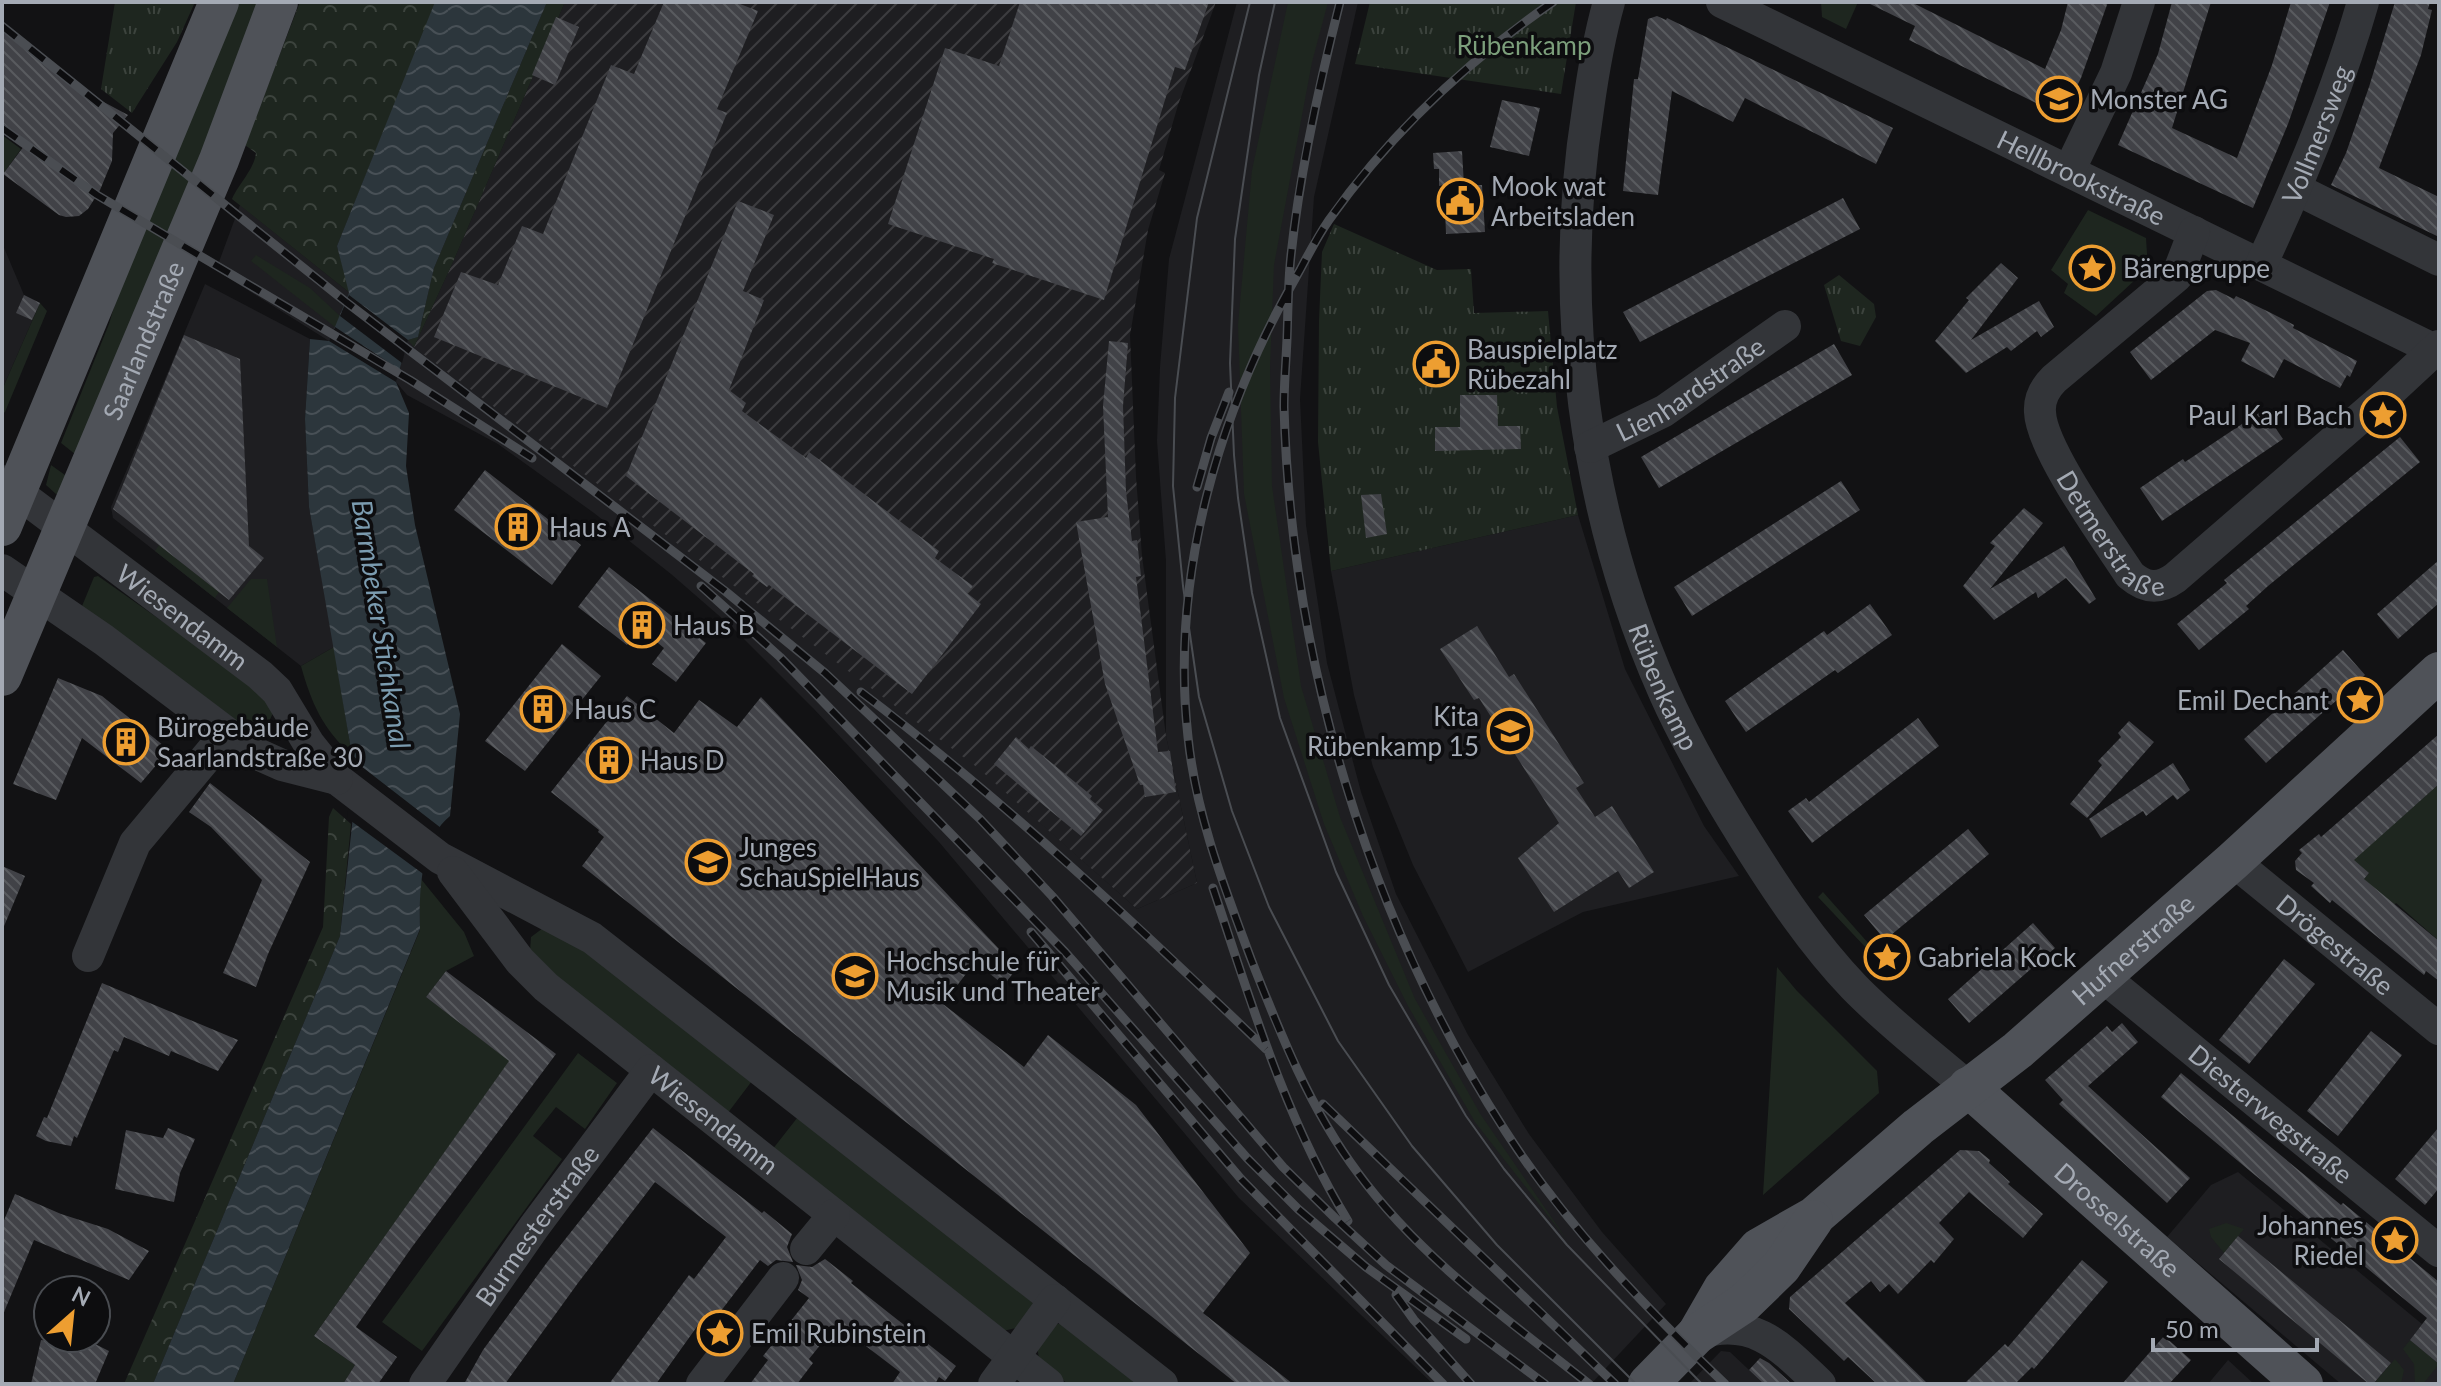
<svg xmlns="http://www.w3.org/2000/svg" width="2441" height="1386" font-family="Lato,sans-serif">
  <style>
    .built { fill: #1e1e21 }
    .industrial { fill: url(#industrial-furrows) }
    .green { fill: #1e261f }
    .forest { fill: url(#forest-crowns) }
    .park { fill: url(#park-tufts) }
    .water { fill: url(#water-waves) }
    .pier { fill: #121214 }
    .building { fill: url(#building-back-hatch) }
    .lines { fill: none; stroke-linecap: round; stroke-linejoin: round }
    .minor { stroke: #333539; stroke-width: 32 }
    .major { stroke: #4f5258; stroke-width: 40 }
    .tram { stroke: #4a4d52; stroke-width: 2 }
    .rail-casing { stroke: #4a4d52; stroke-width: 9 }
    .rail { stroke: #0d0d0f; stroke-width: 6; stroke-dasharray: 18; stroke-linecap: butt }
    .labels { text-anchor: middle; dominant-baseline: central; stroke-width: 7; stroke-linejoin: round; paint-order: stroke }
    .park-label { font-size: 26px; fill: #7c9f7b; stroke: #0d0d0f }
    .poi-label { font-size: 26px; fill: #a4aab4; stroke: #0d0d0f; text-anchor: start }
    .street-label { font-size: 26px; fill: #a4aab4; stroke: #0d0d0f }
    .water-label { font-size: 28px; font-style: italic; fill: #7b9baf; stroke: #0d0d0f }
  </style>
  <defs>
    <pattern id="industrial-furrows" width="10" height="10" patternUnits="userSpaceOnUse" patternTransform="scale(2)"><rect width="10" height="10" fill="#1e1e21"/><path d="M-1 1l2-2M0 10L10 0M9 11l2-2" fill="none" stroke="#3c3c3f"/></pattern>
    <pattern id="forest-crowns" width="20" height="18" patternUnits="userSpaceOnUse" patternTransform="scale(2)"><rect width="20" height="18" fill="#1e261f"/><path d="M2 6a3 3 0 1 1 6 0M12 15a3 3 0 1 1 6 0" fill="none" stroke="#3c433d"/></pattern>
    <pattern id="park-tufts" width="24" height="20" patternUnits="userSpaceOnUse" patternTransform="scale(2)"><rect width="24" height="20" fill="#1e261f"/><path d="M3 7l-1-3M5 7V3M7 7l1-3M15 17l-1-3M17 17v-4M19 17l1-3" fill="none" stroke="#3c433d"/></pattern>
    <pattern id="water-waves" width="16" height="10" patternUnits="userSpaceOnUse" patternTransform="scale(2)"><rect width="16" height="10" fill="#2c363c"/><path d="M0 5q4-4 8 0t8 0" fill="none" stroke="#485056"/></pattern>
    <pattern id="building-back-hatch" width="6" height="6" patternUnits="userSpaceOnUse" patternTransform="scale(2)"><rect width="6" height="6" fill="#414247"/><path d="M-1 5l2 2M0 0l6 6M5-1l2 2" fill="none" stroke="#595b5f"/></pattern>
  </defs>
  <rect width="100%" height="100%" fill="#121214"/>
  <path class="built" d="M1237,2H1358L1314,197L1300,399L1306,525L1327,663L1361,792L1396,894L1468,1035L1529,1134L1602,1232L1666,1304L1591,1384H1433L1239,1198L939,842L813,708L732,627L671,574L594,513L498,444L407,395L396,382L408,340L979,768L1137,909L1197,883L1166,736V561L1157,441L1160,367L1169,259Z
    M240,205L350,293L329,341L216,270Z
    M2,243L24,295L40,303L2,390Z
    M205,284L310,339L305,419L309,507L334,647L301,666L113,518L111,507Z
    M1578,515L1625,669L1704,826L1739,876L1583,912L1468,972L1413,865L1373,767L1354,695L1331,571Z
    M2238,1172L2422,1324L2439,1304V1384H2341L2167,1237L2211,1185Z
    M1721,1351L1730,1352L1764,1384H1689Z
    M2228,1360L2254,1384H2208Z"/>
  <path class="industrial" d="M565,2H1216L1178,105L1159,170L1165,173L1148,230L1130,335L1136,477L1142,556L1166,736L1197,883L1137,909L978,768L414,347L453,262Z"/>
  <path class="green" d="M233,2H265L80,458L61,443L109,324L128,259Z
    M1288,2H1328L1312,62L1274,265L1270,367L1272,486L1301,686L1340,817L1415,999L1481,1115L1567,1240L1475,1122L1408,1006L1363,916L1324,824L1284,698L1244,494L1238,325L1252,170Z
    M1821,2H1858L1846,29L1822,17Z
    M2,135L21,149L3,174L2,173Z
    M2088,210L2146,238L2148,268L2096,316L2064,293L2068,284L2051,270Z
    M256,255L310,288L340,316L335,327L251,261Z
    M40,303L47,311L5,412L2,414V390Z
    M51,465L72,480L63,494H56L46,485Z
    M159,545L219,592L215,598L155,551Z
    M98,576L257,688L273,713L265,730L243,734L80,611L94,577Z
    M251,579H267L277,647L227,608Z
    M334,647L352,755C323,730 311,702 301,666Z
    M2439,784V941L2396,903L2392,907L2364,879L2369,873L2351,878L2354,841L2363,851Z
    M421,879L464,932L474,956L446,971L426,997L510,1061L314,1336L355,1365L343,1384H233L420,930L419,887Z
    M1823,892L1892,970L1887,976L1866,956L1868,950L1818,897Z
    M543,928L555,929L755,1077L727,1114L554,980L530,951L531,937Z
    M1777,967L1797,991L1877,1071L1879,1093L1763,1195Z
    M578,1053L617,1083L585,1129L556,1107L533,1136L562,1159L422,1351L382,1322Z
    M801,1113L1033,1303V1309L1020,1327L1003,1331L772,1150Z
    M2226,1223L2244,1229L2224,1253L2211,1237L2209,1229Z
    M1063,1323L1145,1384H1068L1042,1364L1039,1359L1037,1346L1053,1325Z
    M2410,1340L2439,1364L2423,1384H2415L2414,1364L2403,1349Z
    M2395,1359L2404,1370L2401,1384H2380L2376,1381Z"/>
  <path class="forest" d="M300,2H436L337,246L350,293L232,199C239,183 254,170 256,153L245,145Z
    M547,2H565L453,262L414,347L408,340L418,337L434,268Z
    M333,808L351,824L340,936L153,1384H124L323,927L329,817Z"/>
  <path class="park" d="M115,2H195L177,42L132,113L101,89Z
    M1370,2H1576L1561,94L1355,64Z
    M1334,224L1437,270L1471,269L1474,313L1548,311L1557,407L1578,515L1331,571L1318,442L1319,321L1322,252Z
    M1839,275L1874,304L1876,317L1860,346L1841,341L1824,285Z"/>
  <path class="water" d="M435,2H547L434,268L418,337L408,340L396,382L409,413L406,466L415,525L460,714L450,816C420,840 419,894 420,929L233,1384H153L340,936L359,761L352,755L309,507L305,419L310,339L329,341L349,293L337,246Z"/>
  <path class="pier" d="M349,295L408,340L402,363L340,316Z
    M335,327L400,370L396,382L329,341Z
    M348,756L441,828L426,876L347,818L354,763Z"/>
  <path class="building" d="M664,2H735L758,11L717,109L727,113L607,408L434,337L461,272L498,285L522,226L543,234L611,65L634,74Z
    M1020,2H1209L1185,70L1175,67L1104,300L992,263L994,259L888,224L945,48L999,66Z
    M1866,2H1911L2045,69L2061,30L2068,2H2108L2081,78L2062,116L1909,40L1915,26Z
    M2172,2H2211L2172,128L2237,158L2272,65L2291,2H2330L2288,124L2253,208L2118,145L2158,54Z
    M2395,2H2430L2428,9L2432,10L2421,55L2379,168L2439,197V237L2331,185L2346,153L2369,87Z
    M1657,16L1666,20L1667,18L1893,128L1876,164L1745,98L1733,122L1672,91L1658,195L1623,191L1634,79H1638L1648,19Z
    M556,17L579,27L555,85L532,75Z
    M2,31L97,104L100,100L128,115L113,133L112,161L100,190L88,209L79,216L66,217L59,215L3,174L27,142L2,123Z
    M1502,100L1540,108L1529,156L1490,147Z
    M1462,151L1464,185H1482L1485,232L1446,234L1444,185L1439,186V169H1434L1433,153Z
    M1843,198L1860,229L1640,342L1623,312Z
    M738,201L774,215L743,291L764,300L729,390L746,403L742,411L806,458L809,452L939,551L935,558L973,586L967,593L981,604L912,694L769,585L767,587L752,576L754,574L626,476Z
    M2001,263L2018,278L1971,340L2039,301L2054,327L2041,337L2037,331L2011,351L2007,347L1966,373L1935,341L1969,300L1966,298Z
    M2216,290L2234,299L2236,296L2271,313L2294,325L2293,328L2357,361L2350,377L2347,375L2340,388L2284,359L2274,378L2241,361L2250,343L2215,330L2151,380L2130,352L2207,291Z
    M24,295L40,303L32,320L16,313Z
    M184,335L240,359L249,546L264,558L229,600L113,509Z
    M1109,341L1128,343L1123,406L1126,492L1132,541L1137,540L1141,576L1136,577L1158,752L1170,751L1176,792L1145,797L1143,785H1140L1105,684L1076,522L1108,517L1103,406Z
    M1834,344L1852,375L1659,488L1641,457Z
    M1460,395H1497L1498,426H1520L1521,449L1435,451V427H1460Z
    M2263,410L2283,439L2162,521L2140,488L2183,459L2185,462Z
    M2400,437L2420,462L2268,586L2246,606L2249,609L2199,650L2177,624L2227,583L2224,580Z
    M485,470L581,545L552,585L454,510Z
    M1841,481L1860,510L1692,616L1674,587Z
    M1381,494L1387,534L1366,538L1361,495Z
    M2024,508L2043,523L1990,589L2064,546L2096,599L2089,604L2066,578L2038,598L2036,592L1994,620L1963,586L1995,546L1990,543Z
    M2439,560V603L2398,639L2377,614Z
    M609,567L706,643L676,682L652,664L664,648L640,628L627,645L578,607Z
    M1870,604L1892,635L1838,673L1835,670L1746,732L1725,701L1824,631L1827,635Z
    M1477,626L1509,677L1514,674L1584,783L1576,788L1595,817L1612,806L1654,872L1629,888L1618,871L1554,912L1518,858L1559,823L1479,698L1474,700L1440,649Z
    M562,644L601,676L525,771L485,741Z
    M2343,650L2365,675L2266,763L2244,739Z
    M58,678L102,696L169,750L141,783L82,738L56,800L13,784Z
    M627,696L674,733L699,700L737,727L761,697L1017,968L1004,985L975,962L943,1004L1024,1067L1048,1035L1136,1105L1250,1253L1203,1313L1293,1384H1237L582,866L604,837L598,832L599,830L551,792Z
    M1918,718L1939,746L1812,843L1788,811L1806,798L1809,802Z
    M2129,721L2154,742L2087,818L2070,804L2102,765L2098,761L2121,737L2118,733Z
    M2439,734V784L2354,860L2369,873L2364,879L2439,941V981L2426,971L2424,975L2332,900L2330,903L2311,886L2314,883L2296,870L2295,861L2302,853L2299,850L2319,834L2321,837Z
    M1016,737L1029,749L1031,746L1092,796L1090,799L1103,810L1081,836L994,764Z
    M2173,763L2190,790L2177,800L2173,795L2146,816L2143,811L2101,838L2089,819Z
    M210,783L310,862L268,954L256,987L223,973L262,880L211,827L189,812Z
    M1968,829L1989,854L1885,940L1864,915Z
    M2,866L25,876L2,931Z
    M2033,923L2055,948L1969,1023L1948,999Z
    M2284,959L2315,984L2249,1064L2219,1040Z
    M446,971L556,1054L412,1247L356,1327L397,1357L378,1384H343L355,1365L314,1336L509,1061L426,997Z
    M102,983L238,1040L218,1071L171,1051L169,1056L124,1037L118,1052L114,1050L77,1138L74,1136L71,1146L46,1141L36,1136L44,1117L47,1118Z
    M2122,1023L2138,1042L2088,1086L2190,1178L2167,1203L2059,1104L2063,1100L2045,1080L2107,1026L2112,1032Z
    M2371,1031L2402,1055L2338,1136L2307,1111Z
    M2181,1073L2341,1205L2343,1203L2439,1282V1364L2410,1340L2427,1318L2161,1097Z
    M2439,1127V1188L2425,1205L2395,1179Z
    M168,1128L195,1139L180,1173L174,1202L115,1189L126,1130L163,1138Z
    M653,1128L762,1213L764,1211L792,1234L787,1247L793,1262L776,1260L768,1266L760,1260L714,1320L706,1314L656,1384H609L689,1275L694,1279L726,1237L655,1182L578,1283L505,1384H464L483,1350L548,1261Z
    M1960,1150L1979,1151L1990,1160L1989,1163L2010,1182L2008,1184L2043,1214L2023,1238L1969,1192L1939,1223L1954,1239L1934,1263L1931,1260L1898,1294L1889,1284L1880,1292L1871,1281L1845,1303L1928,1384H1877L1848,1357L1844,1361L1789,1309L1790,1297Z
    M15,1194L61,1214L108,1229L149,1251L129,1280L34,1240L2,1317V1225Z
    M2238,1236L2391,1363L2373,1384H2369L2219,1259Z
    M825,1259L853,1281L851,1283L956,1366L945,1381L939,1377L935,1384H892L900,1372L837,1324L809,1359L813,1363L797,1384H750L768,1360L763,1356L809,1298L798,1290L802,1280L796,1265L812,1267Z
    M2082,1260L2108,1282L2034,1369L2032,1367L2015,1384H1964L2005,1344L2008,1347Z
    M2164,1336L2191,1360L2169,1384H2122Z
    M85,1339L109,1351L95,1384H31L41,1340L82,1346Z
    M1760,1358L1769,1363L1792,1384H1764L1749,1370Z"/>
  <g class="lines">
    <g class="minor">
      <path id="s1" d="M1609,2C1599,37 1593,73 1588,109C1557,304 1584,511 1664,692C1687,744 1716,793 1746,841C1778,892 1812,943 1854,987C1889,1023 1931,1055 1968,1087"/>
      <path id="s2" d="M1722,2L2439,352"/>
      <path d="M2069,171L2116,73L2139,2"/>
      <path d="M2296,189L2439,260"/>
      <path id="s3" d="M2194,232L2177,276L2054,379C2045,388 2039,398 2040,412C2041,449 2108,541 2130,575C2145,588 2158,590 2175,578L2382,399L2439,346"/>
      <path id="s4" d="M2261,265C2301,179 2337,93 2363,2"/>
      <path id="s5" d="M1590,447L1664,411L1785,326"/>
      <path id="s6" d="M2,481L260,675L277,691L309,744L337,779L440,858L592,938L1162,1384"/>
      <path d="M2,570L104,640L251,751L282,765L337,779"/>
      <path id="s7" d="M2233,861L2439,1029"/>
      <path id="s8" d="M453,872L520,961L546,987L1048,1384"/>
      <path d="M88,956L135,843L226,734"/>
      <path id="s9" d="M2102,976L2439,1251"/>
      <path d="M806,1249L834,1215"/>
      <path d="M1700,1333C1755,1316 1783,1349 1820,1384"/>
      <path id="s10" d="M425,1384L534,1227L651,1070"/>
      <path d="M702,1384L783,1278"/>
      <path d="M994,1384L1055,1300"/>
    </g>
    <g class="major">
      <path d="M2,526L219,2"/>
      <path id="s11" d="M2,676L219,160L278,2"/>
      <path id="s12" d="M1968,1087L2303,1384"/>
      <path id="s13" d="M1697,1334L1723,1289L1759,1248L1815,1216L1918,1127L2018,1050L2233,861L2439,672"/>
      <path d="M1648,1384L1697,1334L1744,1303L1781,1267L1813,1220"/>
    </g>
    <path class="tram" d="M1250,2L1197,218L1175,398L1173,486L1183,586L1199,697L1232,811L1269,907L1338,1041L1412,1146L1497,1245L1636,1384
      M1275,2L1259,75L1235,239L1230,363L1234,455L1238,498L1252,593L1280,718L1336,872L1389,985L1466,1116L1504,1169L1567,1245L1702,1384"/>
    <g class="rail-casing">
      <path id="rail" d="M1340,2C1319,85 1300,170 1291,255C1288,283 1288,311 1287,339C1286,362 1284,385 1284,407C1291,659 1368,920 1506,1132C1566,1225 1645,1307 1725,1384
        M1553,2C1466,62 1390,134 1329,220C1318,236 1309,253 1300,270C1219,409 1170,575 1188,737C1196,815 1224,886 1251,959C1280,1033 1310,1109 1358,1173C1421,1259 1507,1319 1589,1384
        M2,26L346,302L725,591L825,673L980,819L1052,896L1283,1167L1335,1218L1386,1265L1545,1384
        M2,128L97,195L410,380L532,458
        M1197,487L1211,438L1229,392
        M701,586L780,657L1065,952L1247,1158L1298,1209L1366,1267L1466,1339
        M861,692C1005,801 1136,924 1266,1049
        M1213,888C1251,1002 1285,1118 1348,1221
        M1031,932L1241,1179L1443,1384
        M1323,1104L1615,1384
        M1396,1295L1414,1320L1471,1384"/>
    </g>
    <use href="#rail" class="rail"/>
  </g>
  <defs>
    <g id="school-ring" transform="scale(2.3)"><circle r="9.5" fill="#0d0d0f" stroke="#ed9e31" stroke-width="1.5"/><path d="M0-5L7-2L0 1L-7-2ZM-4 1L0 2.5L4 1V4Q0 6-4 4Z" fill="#ed9e31"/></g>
    <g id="civic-ring" transform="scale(2.3)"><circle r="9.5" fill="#0d0d0f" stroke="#ed9e31" stroke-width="1.5"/><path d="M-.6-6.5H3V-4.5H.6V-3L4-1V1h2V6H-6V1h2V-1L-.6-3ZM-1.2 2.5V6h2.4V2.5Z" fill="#ed9e31"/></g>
    <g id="sight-ring" transform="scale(2.3)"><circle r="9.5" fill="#0d0d0f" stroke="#ed9e31" stroke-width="1.5"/><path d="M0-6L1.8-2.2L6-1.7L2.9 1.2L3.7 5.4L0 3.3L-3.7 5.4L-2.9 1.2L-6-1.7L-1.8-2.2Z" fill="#ed9e31"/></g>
    <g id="building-ring" transform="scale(2.3)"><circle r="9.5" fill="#0d0d0f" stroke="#ed9e31" stroke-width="1.5"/><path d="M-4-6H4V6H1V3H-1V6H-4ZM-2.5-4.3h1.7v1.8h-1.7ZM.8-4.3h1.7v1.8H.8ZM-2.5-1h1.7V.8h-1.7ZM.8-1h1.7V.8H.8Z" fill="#ed9e31"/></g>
    <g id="university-ring" transform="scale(2.3)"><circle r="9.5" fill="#0d0d0f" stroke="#ed9e31" stroke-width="1.5"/><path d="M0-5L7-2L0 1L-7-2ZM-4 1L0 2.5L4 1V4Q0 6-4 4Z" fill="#ed9e31"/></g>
  </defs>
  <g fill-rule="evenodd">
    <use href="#school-ring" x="2059" y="99"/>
    <use href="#civic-ring" x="1460" y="201"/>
    <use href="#sight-ring" x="2092" y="268"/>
    <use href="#civic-ring" x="1436" y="364"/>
    <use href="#sight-ring" x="2383" y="415"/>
    <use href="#building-ring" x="518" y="527"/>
    <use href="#building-ring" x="642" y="625"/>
    <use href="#sight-ring" x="2360" y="700"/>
    <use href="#building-ring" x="543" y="709"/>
    <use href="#school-ring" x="1510" y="731"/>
    <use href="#building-ring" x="126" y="742"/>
    <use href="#building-ring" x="609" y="760"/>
    <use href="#university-ring" x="708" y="862"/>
    <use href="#sight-ring" x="1887" y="957"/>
    <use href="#university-ring" x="855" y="976"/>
    <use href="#sight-ring" x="2395" y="1240"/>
    <use href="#sight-ring" x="720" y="1333"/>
  </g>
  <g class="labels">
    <g class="park-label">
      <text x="1524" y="45">Rübenkamp</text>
    </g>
    <g class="poi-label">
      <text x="2090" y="99">Monster AG</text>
      <text x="1491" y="186">Mook wat<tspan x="1491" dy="30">Arbeitsladen</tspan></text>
      <text x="2123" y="268">Bärengruppe</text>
      <text x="1467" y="349">Bauspielplatz<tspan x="1467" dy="30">Rübezahl</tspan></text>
      <text x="2352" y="415" text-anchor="end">Paul Karl Bach</text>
      <text x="549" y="527">Haus A</text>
      <text x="673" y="625">Haus B</text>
      <text x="2329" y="700" text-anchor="end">Emil Dechant</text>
      <text x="574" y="709">Haus C</text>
      <text x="1479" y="716" text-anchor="end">Kita<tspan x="1479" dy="30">Rübenkamp 15</tspan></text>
      <text x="157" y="727">Bürogebäude<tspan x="157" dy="30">Saarlandstraße 30</tspan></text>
      <text x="640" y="760">Haus D</text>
      <text x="739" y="847">Junges<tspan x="739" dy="30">SchauSpielHaus</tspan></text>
      <text x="1918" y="957">Gabriela Kock</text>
      <text x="886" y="961">Hochschule für<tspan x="886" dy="30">Musik und Theater</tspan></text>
      <text x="2364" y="1225" text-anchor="end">Johannes<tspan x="2364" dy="30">Riedel</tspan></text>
      <text x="751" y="1333">Emil Rubinstein</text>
    </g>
    <g class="street-label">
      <text stroke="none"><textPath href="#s4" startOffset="142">Vollmersweg</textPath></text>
      <text stroke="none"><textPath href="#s2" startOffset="400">Hellbrookstraße</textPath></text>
      <text stroke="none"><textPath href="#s11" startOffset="364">Saarlandstraße</textPath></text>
      <text stroke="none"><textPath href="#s5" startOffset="116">Lienhardstraße</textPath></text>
      <text stroke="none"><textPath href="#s3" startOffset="390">Detmerstraße</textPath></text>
      <text stroke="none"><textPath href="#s6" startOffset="226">Wiesendamm</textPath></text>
      <text stroke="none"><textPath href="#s1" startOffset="700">Rübenkamp</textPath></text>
      <text stroke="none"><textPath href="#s7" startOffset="132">Drögestraße</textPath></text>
      <text stroke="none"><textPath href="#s13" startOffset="586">Hufnerstraße</textPath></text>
      <text stroke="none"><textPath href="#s9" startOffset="218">Diesterwegstraße</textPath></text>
      <text stroke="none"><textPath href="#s8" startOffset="362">Wiesendamm</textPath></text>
      <text stroke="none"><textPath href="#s12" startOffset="200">Drosselstraße</textPath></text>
      <text stroke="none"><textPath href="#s10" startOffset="194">Burmesterstraße</textPath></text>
    </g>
    <g class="water-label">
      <text transform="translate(382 624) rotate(81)">Barmbeker Stichkanal</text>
    </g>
  </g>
  <rect width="2441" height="1386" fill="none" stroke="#a4aab4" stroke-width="8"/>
  <g transform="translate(72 1314) rotate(27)"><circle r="38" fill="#0d0d0f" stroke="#494c51" stroke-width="2"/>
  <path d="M0-6L14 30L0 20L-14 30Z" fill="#ed9e31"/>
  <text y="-12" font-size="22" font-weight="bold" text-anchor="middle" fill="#a4aab4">N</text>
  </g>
  <path d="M2153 1338v12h164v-12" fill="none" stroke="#a4aab4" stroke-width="4"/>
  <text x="2165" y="1338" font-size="24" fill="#a4aab4" stroke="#0d0d0f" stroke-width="6" paint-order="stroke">50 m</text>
</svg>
